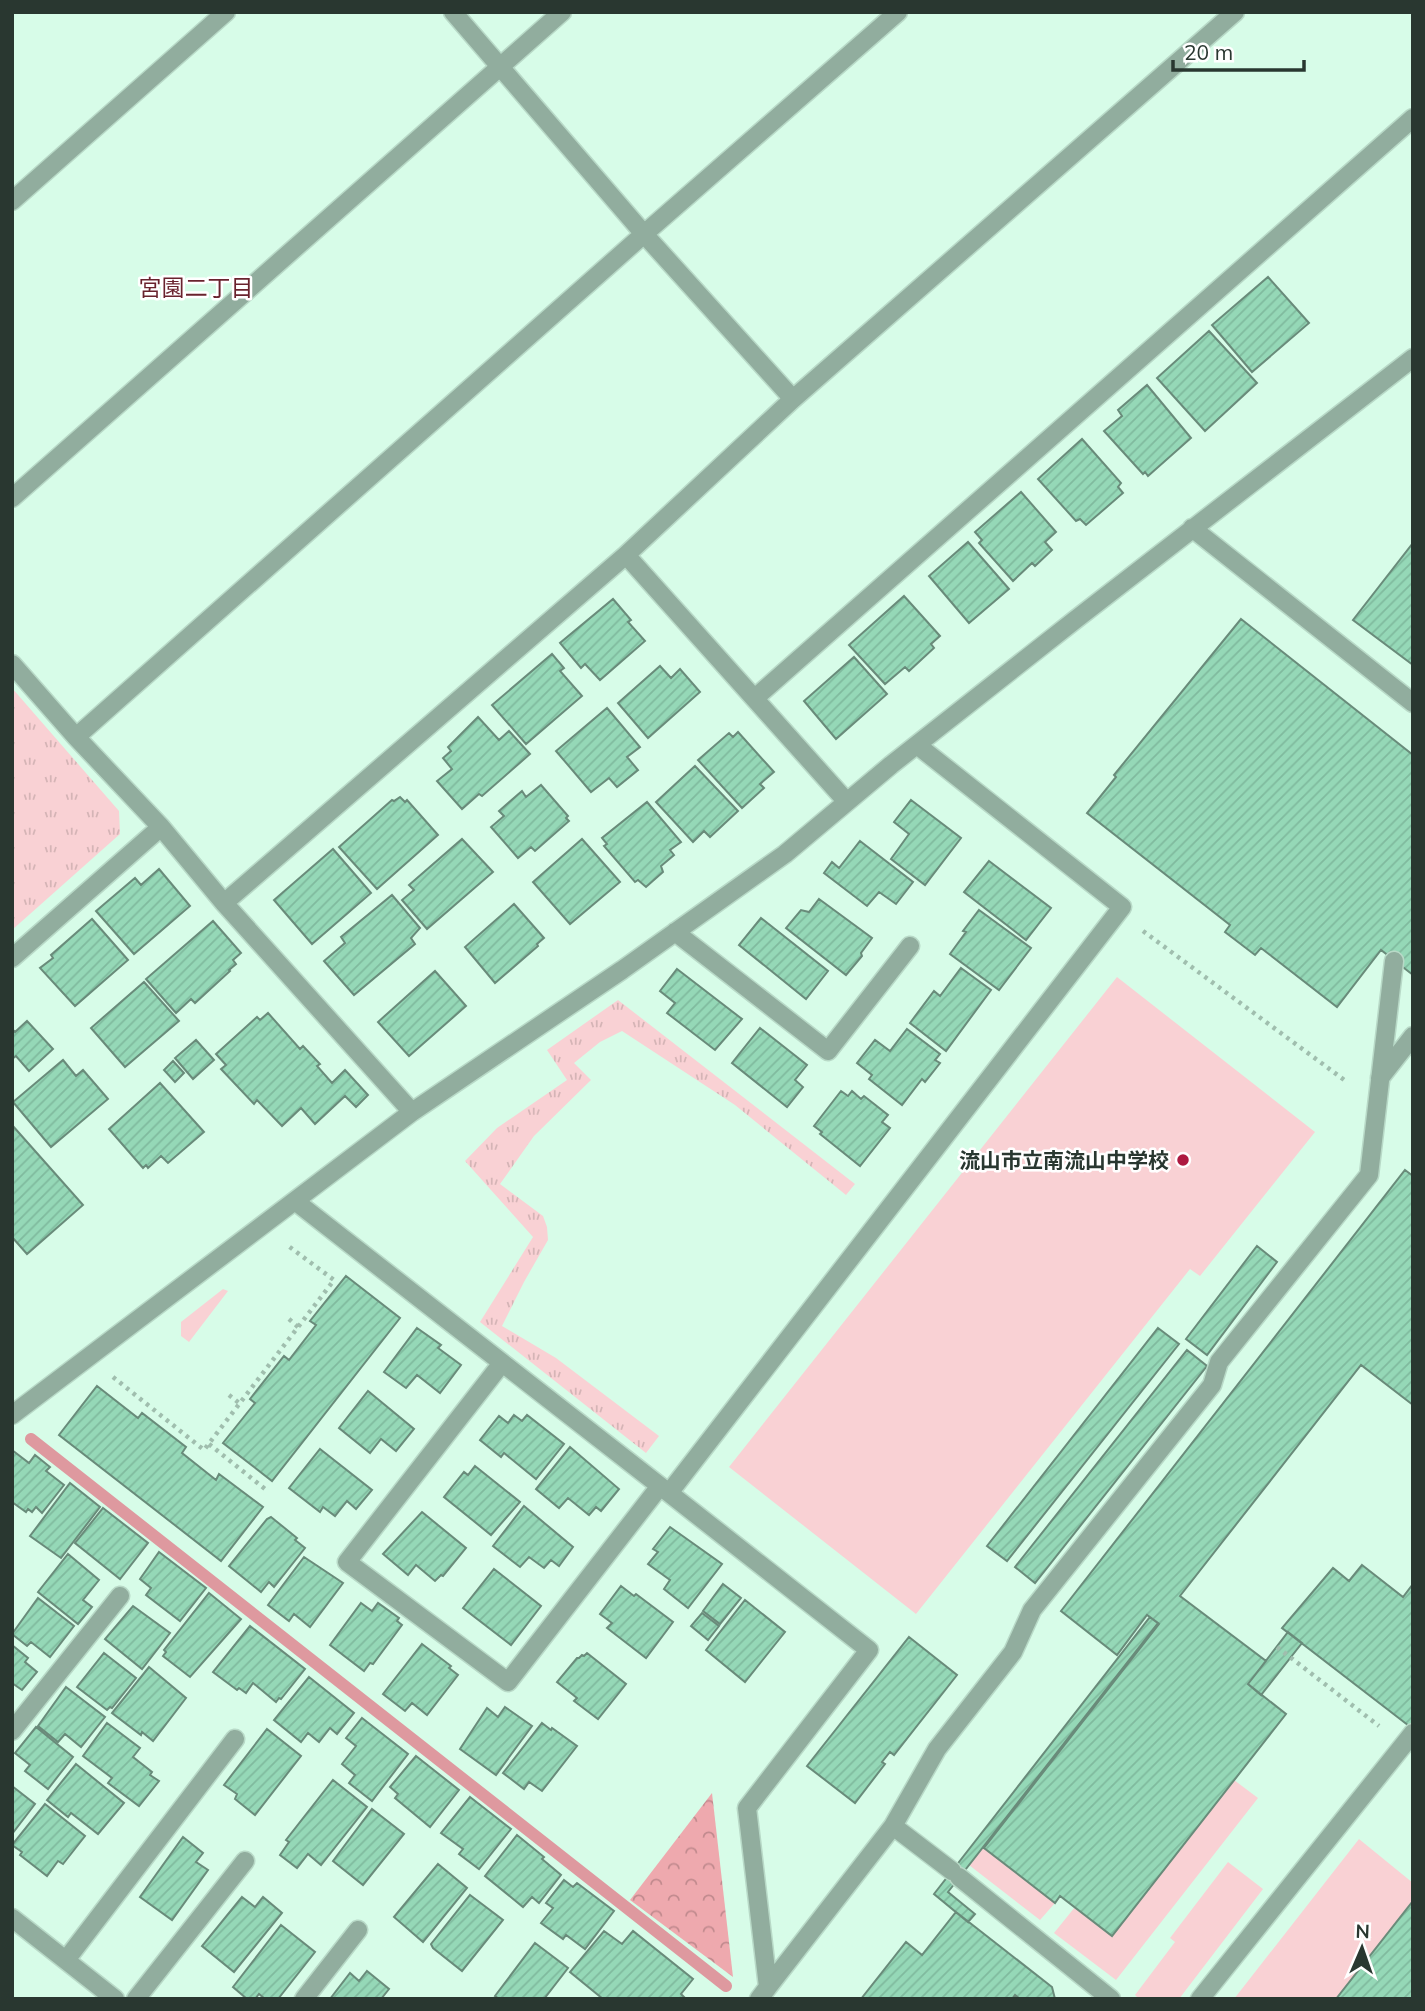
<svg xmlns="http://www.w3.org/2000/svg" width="1425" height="2011" font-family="Mulish,'Noto Sans JP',sans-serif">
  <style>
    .grass { fill: url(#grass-tufts) }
    .forest { fill: url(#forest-crowns) }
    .garden { fill: #f9d1d4 }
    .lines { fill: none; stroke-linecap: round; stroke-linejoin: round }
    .stream { stroke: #de999f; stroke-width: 12 }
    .building { fill: url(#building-hatch); stroke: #698b7a; stroke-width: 2 }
    .minor-casing { stroke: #b8d9c7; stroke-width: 21 }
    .path { stroke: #a0beae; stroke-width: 4.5; stroke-dasharray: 3.5 5; stroke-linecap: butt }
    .minor { stroke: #91ad9e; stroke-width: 18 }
    .poi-dot { fill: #ad1940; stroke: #fff; stroke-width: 2.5 }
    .labels { text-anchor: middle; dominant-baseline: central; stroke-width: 5; stroke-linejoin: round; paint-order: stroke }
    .poi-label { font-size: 21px; font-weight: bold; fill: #293730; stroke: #fff; text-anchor: end }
    .neighbourhood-label { font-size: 23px; fill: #69232e; stroke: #fff }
  </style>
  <defs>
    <pattern id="grass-tufts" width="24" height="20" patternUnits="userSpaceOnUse" patternTransform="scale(1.75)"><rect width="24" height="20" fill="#f9d1d4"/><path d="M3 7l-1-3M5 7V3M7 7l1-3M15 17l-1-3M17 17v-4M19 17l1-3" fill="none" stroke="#d5b4b6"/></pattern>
    <pattern id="forest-crowns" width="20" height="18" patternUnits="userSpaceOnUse" patternTransform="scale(1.75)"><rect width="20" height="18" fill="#eea9ae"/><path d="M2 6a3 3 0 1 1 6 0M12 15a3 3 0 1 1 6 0" fill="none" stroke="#c18a8e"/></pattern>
    <pattern id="building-hatch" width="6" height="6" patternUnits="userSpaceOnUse" patternTransform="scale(1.75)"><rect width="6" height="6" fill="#95d8b7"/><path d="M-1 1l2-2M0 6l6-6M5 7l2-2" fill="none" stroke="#80ba9e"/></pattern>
  </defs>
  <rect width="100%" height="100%" fill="#d7fce8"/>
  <path class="grass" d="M12,688L119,811L120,834L12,930Z
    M618,1000L855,1184L846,1195L735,1105L622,1031L600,1042L574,1063L591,1080L534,1136L500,1184L543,1216L547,1227L548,1240L524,1282L502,1326L556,1358L659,1436L646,1453L480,1322L533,1237L465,1161L497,1128L567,1080L547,1050Z"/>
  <path class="forest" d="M712,1793L733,1977L630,1900Z"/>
  <path class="garden" d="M1117,977L1315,1132L1200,1276L1190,1269L916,1614L729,1467Z
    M223,1289L228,1291L189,1342L181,1336V1322Z
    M1234,1780L1258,1798L1116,1980L1054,1933L1075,1907Z
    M1359,1839L1413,1883V1901L1336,1999H1234Z
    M983,1847L1055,1903L1040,1920L969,1865Z
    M1228,1862L1263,1889L1179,1999H1139L1135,1995L1175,1942L1170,1938Z"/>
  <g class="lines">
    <path class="stream" d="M31,1439L726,1986"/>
  </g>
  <path class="building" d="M1268,277L1309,323L1252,372L1212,325Z
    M1209,331L1257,383L1205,431L1157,378Z
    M1147,385L1191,438L1148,476L1145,472L1143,474L1104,431L1122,416L1118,410Z
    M1082,439L1121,483L1118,487L1123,493L1086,525L1080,519L1076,521L1038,479Z
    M1021,492L1056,532L1045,542L1052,550L1035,566L1032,563L1013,581L979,543L982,540L975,532Z
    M968,542L1009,589L969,623L929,576Z
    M1413,543V665L1353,620Z
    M904,596L940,636L931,644L934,648L909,671L905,667L885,684L849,645Z
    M613,599L631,620L628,622L645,641L600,680L585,664L581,668L560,643Z
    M1241,619L1413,755V975L1381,950L1337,1007L1261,948L1255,955L1225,932L1230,925L1087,813L1116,777L1114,775Z
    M552,654L564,668L560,671L582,696L526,744L492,705Z
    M854,657L887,694L836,739L804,701Z
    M660,666L671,678L680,669L700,692L648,738L618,703Z
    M607,708L640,747L627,757L638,770L617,787L609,778L591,792L556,751Z
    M478,717L499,740L509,731L530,754L482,796L479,794L462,809L437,781L452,769L443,758L451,751L448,747Z
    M738,732L774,772L760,784L764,788L742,808L698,760L729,733L733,737Z
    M695,766L738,811L710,837L704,831L693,842L656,802Z
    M541,785L568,816L566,818L569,821L535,851L531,847L518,858L491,827L504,816L499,811L522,791L526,797Z
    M400,797L405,802L407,800L438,835L377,889L339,847L392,800L394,801Z
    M911,800L961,838L925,885L891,859L909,834L894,822Z
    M647,802L681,842L670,850L674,855L661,866L663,872L646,887L638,880L635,882L604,846L607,844L602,838Z
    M462,839L493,872L427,929L402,900L414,890L409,885Z
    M582,839L620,882L570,924L533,882Z
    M860,841L913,882L896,904L879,892L867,906L824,873L832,862L839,868Z
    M333,849L371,893L312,944L274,900Z
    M989,861L1051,908L1026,940L964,892Z
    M159,869L190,906L134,954L96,911L135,878L141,885Z
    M392,895L420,928L411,938L415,944L354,995L324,961L345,943L341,937Z
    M819,899L872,938L861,953L862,956L846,975L786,928L801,910L809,912Z
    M514,904L544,938L537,944L538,946L495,983L465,947Z
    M979,910L1031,948L999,990L950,954L966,932L963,931Z
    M761,918L828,971L806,999L739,945Z
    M92,919L128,960L75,1006L40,968L53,958L51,955Z
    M213,921L241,953L233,960L236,964L229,970L230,971L195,1003L191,999L176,1013L146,979Z
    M961,968L991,990L946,1051L910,1023L934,991L940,996Z
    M677,969L742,1019L715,1050L667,1013L675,1003L660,991Z
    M435,971L466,1006L409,1056L378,1022Z
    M144,982L179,1021L125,1067L91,1028Z
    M268,1013L300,1049L303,1046L320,1064L317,1066L332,1083L345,1070L368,1095L356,1107L345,1096L315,1124L301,1108L282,1126L257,1100L254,1104L221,1069L226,1065L216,1054L257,1017L260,1020Z
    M27,1021L53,1049L29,1071L16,1056L12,1059V1029L15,1032Z
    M760,1028L807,1065L795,1080L803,1087L787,1107L732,1063Z
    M907,1029L940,1054L935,1060L940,1063L925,1082L922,1079L902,1105L869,1079L872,1075L857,1063L875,1040L890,1051Z
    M196,1040L214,1060L193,1079L175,1058Z
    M63,1060L76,1076L83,1070L108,1099L51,1147L13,1102Z
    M173,1061L184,1073L175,1082L164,1070Z
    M160,1083L204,1132L168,1163L161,1156L148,1168L146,1165L143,1168L109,1129Z
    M841,1091L848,1096L852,1091L861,1099L864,1096L888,1115L882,1122L890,1128L860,1166L820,1134L822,1132L814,1126Z
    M12,1125L83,1205L27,1254L12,1237Z
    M1405,1170L1413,1176V1405L1361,1365L1180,1596L1266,1661L1248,1684L1286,1714L1112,1936L1060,1896L1055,1903L984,1848L1159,1624L1147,1615L1117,1655L1061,1611Z
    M1257,1246L1277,1262L1207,1355L1186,1339Z
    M346,1276L400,1318L272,1481L223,1443L255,1403L250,1399L284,1356L289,1360L316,1325L310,1321Z
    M417,1328L441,1345L438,1348L461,1365L440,1393L417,1375L406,1388L384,1372Z
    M1158,1328L1179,1344L1007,1561L987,1546Z
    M1187,1350L1207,1366L1035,1583L1015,1567Z
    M97,1386L138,1418L142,1413L186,1447L182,1453L216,1480L219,1474L263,1507L221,1561L59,1435Z
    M368,1391L414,1429L396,1451L381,1439L370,1453L339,1428Z
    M514,1415L522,1421L527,1415L564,1444L536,1479L504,1453L501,1457L480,1440L499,1416L508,1423Z
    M570,1447L619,1489L601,1511L596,1507L589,1515L568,1498L559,1508L536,1489Z
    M320,1449L372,1490L356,1509L347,1501L335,1516L323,1507L320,1512L289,1488Z
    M12,1450L29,1463L35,1455L50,1467L46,1471L64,1485L42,1513L36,1507L32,1512L28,1509L26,1512L12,1502Z
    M475,1466L520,1502L491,1535L444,1497L464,1472L468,1475Z
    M70,1483L100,1507L61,1558L30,1536Z
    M524,1506L573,1547L559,1566L551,1560L544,1568L529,1557L520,1567L493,1546Z
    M103,1508L148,1543L120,1579L75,1543Z
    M422,1512L466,1548L443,1576L441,1575L435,1581L416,1565L408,1575L383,1554Z
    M271,1517L297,1538L295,1540L305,1548L274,1587L269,1582L261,1592L229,1566L267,1519Z
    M670,1527L722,1564L688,1608L664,1589L670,1580L648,1564L658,1552L653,1549Z
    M159,1552L206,1588L180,1621L146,1595L151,1588L140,1579Z
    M68,1554L99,1580L83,1600L92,1607L78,1624L38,1592Z
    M304,1557L343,1583L310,1627L294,1614L289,1621L268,1605Z
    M1362,1565L1403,1597L1413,1584V1729L1282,1628L1333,1568L1349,1581Z
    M494,1569L541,1606L511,1645L463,1608Z
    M723,1584L741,1598L720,1624L703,1611Z
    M621,1586L634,1596L636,1594L673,1622L646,1658L607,1628L612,1623L600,1614Z
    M209,1593L241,1619L190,1677L163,1656L166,1652L164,1650Z
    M38,1598L74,1626L50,1657L31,1642L27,1646L12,1634Z
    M745,1600L785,1632L745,1682L706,1650Z
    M361,1603L372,1611L378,1603L399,1618L397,1621L402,1625L373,1664L370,1663L364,1671L330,1645Z
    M133,1606L170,1633L142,1669L105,1639Z
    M702,1613L719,1626L708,1640L691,1626Z
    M1150,1617L1158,1623L948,1892L975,1914L968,1922L934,1894Z
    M250,1626L305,1669L281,1699L279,1698L276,1702L253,1683L246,1693L239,1688L237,1690L213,1672Z
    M1288,1632L1302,1643L1261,1695L1248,1684Z
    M909,1637L957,1675L894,1755L890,1752L882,1762L885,1764L855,1803L807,1766Z
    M422,1644L451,1666L449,1668L458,1675L427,1715L412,1703L405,1711L383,1694Z
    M12,1645L28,1658L25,1662L37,1672L22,1690L12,1683Z
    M104,1653L136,1678L112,1708L110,1707L107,1710L77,1687Z
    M587,1653L626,1684L598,1719L574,1701L577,1698L557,1682L577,1658H579L582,1655L584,1656Z
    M149,1667L186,1698L153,1741L142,1732L141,1735L112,1713Z
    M309,1677L354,1713L337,1734L330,1728L319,1742L308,1733L301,1742L274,1720Z
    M66,1687L105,1717L81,1747L65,1734L58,1742L38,1726Z
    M505,1707L532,1726L496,1775L460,1749L487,1708L498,1717Z
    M362,1718L408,1754L372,1801L349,1783L355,1775L342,1764L356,1746L346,1738Z
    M107,1723L140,1748L133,1757L152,1772L150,1775L159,1781L139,1806L108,1783L112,1778L83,1756Z
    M542,1723L551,1730L552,1728L577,1746L542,1791L529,1782L524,1789L503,1773Z
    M36,1727L73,1757L48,1789L25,1771L30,1765L15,1753Z
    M267,1729L301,1756L255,1815L235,1799L237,1794L224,1785Z
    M416,1756L459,1790L430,1827L395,1798L398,1794L390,1787Z
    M76,1764L124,1803L98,1834L71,1813L68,1817L47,1800Z
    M333,1780L367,1807L321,1865L308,1854L297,1868L280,1855L289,1842L286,1840Z
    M12,1786L35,1804L12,1834Z
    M470,1797L511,1829L479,1869L459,1854L463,1849L441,1833Z
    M45,1804L85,1836L63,1864L58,1861L47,1876L20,1855L22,1852L12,1845Z
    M372,1809L404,1834L363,1885L333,1861Z
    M517,1835L544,1857L542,1859L561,1875L539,1903L532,1897L523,1907L485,1876Z
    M183,1837L203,1853L196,1862L208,1870L172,1920L140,1897Z
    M438,1864L467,1888L423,1942L394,1917Z
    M564,1880L573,1887L577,1883L614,1911L585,1949L566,1935L563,1939L541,1923L553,1908L546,1903Z
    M470,1895L503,1920L462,1971L433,1948L431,1944Z
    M242,1897L255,1907L263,1897L282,1913L234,1972L202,1946Z
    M1413,1901V1999H1336Z
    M956,1912L1052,1987L1055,1999H1020L1015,1995L1012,1999H861L906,1942L922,1955Z
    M281,1925L315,1952L278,1999H265L259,1994L255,1999H247L233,1987Z
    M604,1931L622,1944L633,1931L693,1979L681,1994L686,1999H603L570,1972Z
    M535,1943L568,1968L544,1999H499L495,1996Z
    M367,1971L389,1989L381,1999H330L350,1973L359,1981Z"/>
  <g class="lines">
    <g class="minor-casing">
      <path id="minor" d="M453,12L644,234L793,399
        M12,201L226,12
        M12,498L562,12
        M1192,528L1413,703
        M626,555L847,802
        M12,664L76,737L161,827L224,903L412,1112
        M755,698L1413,118
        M76,737L644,234L898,12
        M224,903L626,555L793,399L1235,12
        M675,932L828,1051L910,946
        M12,958L161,827
        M1380,1078L1413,1036
        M295,1201L669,1493
        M502,1363L347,1562L508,1682L660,1486
        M12,1415L412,1112L622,970L785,854L891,765L1075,620L1413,358
        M12,1731L120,1596
        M893,1826L937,1749L1013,1652L1032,1610L1212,1385L1219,1362L1369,1175L1394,961
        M959,1877L1111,1999
        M12,1918L115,1999
        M66,1960L235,1739
        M768,1987L893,1826L952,1871
        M136,1999L245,1861
        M304,1999L358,1930
        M759,1999L768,1987L747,1808L869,1650L669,1493L1122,907L917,745
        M1200,1999L1413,1733"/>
    </g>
    <path class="path" d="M1143,931L1347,1082
      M289,1319L298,1327
      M113,1377L204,1450L334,1280L287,1245
      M229,1395L239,1403
      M209,1444L265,1489
      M1277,1647L1379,1726"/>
    <use href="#minor" class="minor"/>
  </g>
  <circle class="poi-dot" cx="1183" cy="1160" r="7"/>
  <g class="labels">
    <g class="poi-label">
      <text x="1169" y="1160">流山市立南流山中学校</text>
    </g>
    <g class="neighbourhood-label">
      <text x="196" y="287">宮園二丁目</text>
    </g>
  </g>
  <rect width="1425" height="2011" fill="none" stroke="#293730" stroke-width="28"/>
  <g transform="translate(1362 1948) rotate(2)" stroke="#ffffff" stroke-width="5" paint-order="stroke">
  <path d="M0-5L12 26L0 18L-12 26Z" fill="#293730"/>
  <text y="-10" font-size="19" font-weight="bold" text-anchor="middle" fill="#293730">N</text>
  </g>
  <path d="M1173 60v10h131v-10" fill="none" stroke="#293730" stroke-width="3.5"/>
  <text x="1184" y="60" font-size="21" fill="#293730" stroke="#ffffff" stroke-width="5" paint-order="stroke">20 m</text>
</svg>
